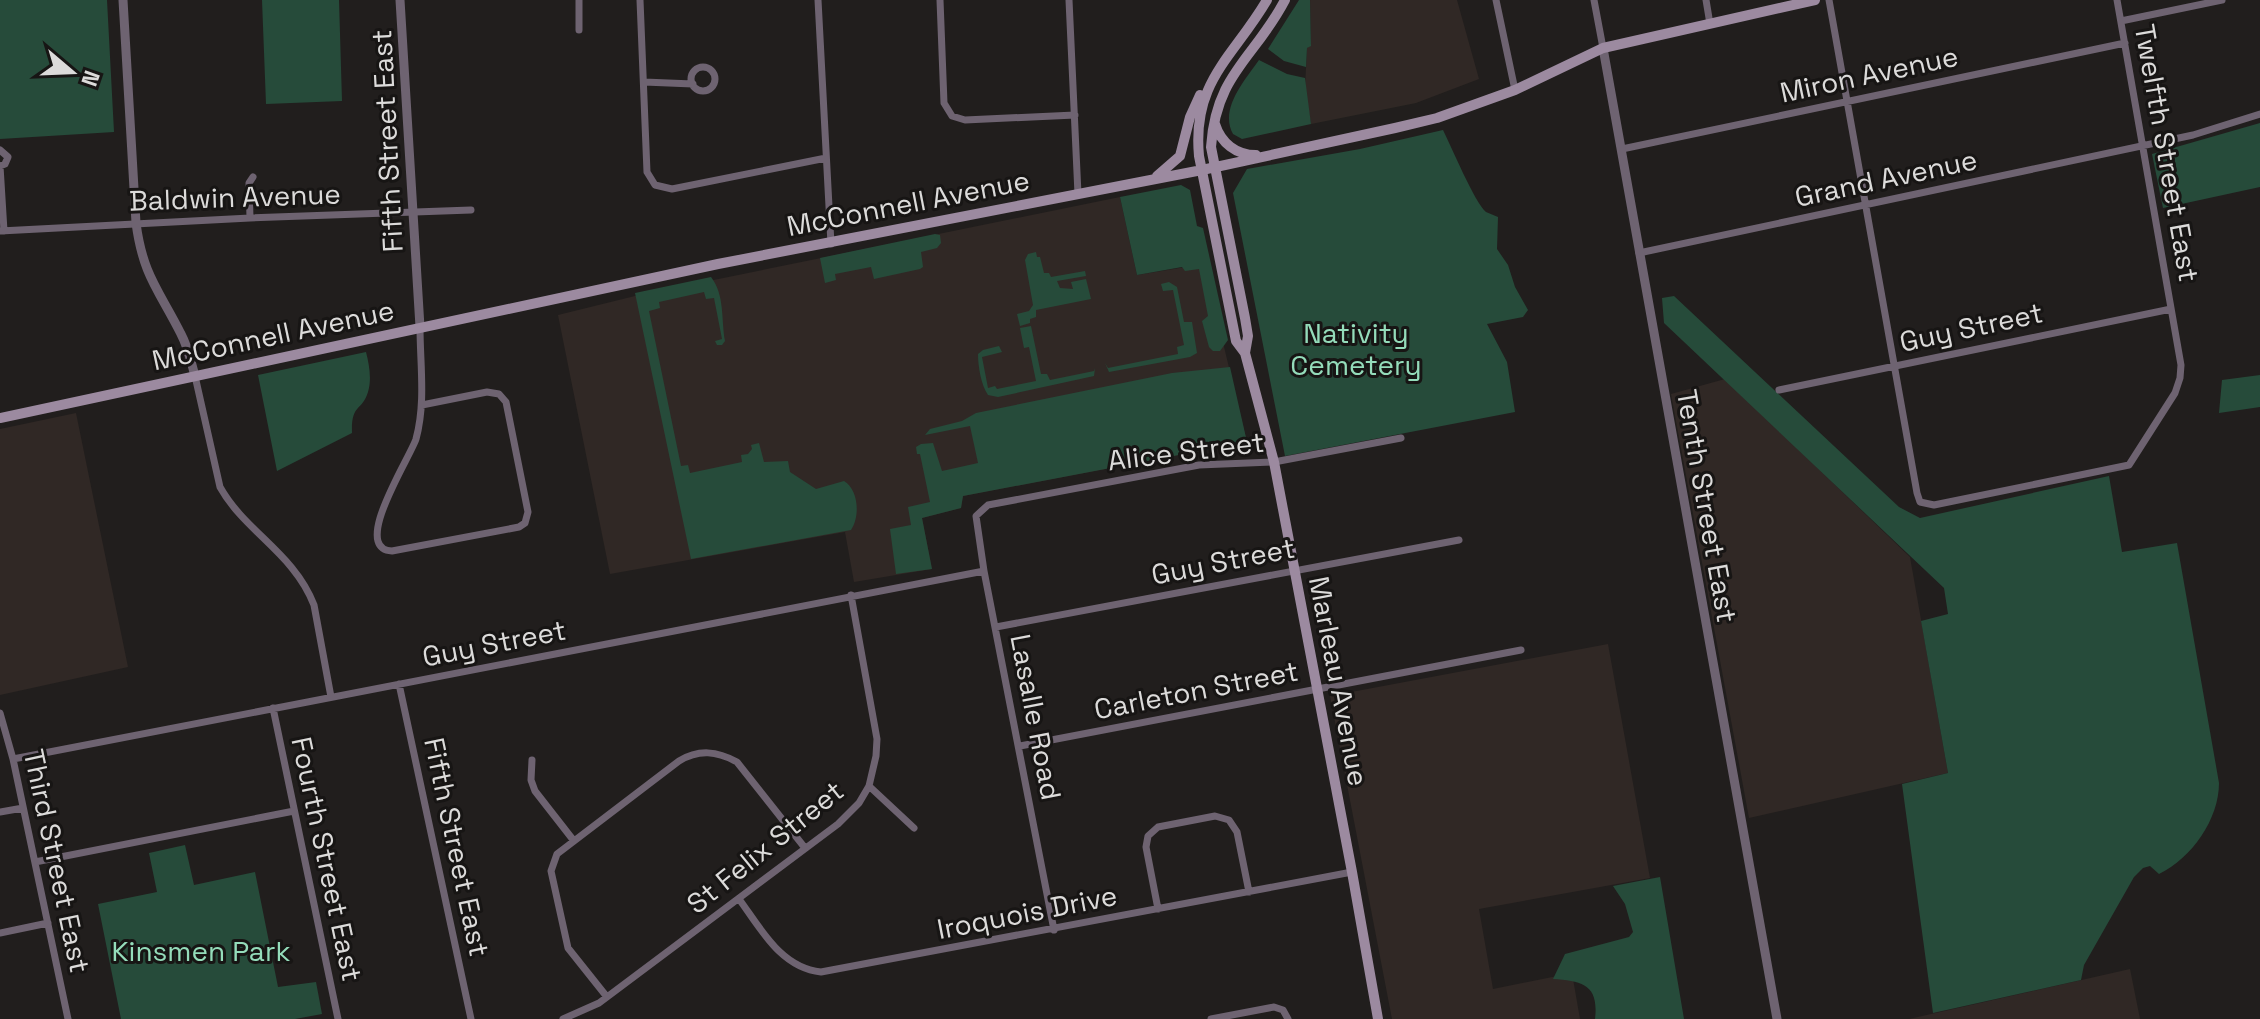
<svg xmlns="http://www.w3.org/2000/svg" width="2260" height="1019" font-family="'Space Grotesk',sans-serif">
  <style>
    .built { fill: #302825 }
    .green { fill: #264b3a }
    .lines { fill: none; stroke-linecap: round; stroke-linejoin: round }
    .minor { stroke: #6e6371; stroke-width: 7 }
    .tertiary { stroke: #6e6371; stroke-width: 9 }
    .secondary { stroke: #9c8aa0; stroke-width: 10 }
    .labels { text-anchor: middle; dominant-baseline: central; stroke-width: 6; stroke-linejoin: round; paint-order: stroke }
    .street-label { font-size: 28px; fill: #dcdbda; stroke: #171514 }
    .park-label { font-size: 28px; fill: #94dcba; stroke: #171514 }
  </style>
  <rect width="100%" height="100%" fill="#211e1d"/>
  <path class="built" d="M1310,0H1457L1479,79L1416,103L1311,124L1305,88L1307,48L1311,45Z
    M1120,197L1137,275L1204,264L1247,442L963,496L961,508L922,518L932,569L854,582L845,532L610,574L558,315L635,296Z
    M1725,379L1910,557L1948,773L1749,818L1671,394Z
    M76,413L128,667L0,695V429Z
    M1608,644L1650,878L1479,909L1493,989L1572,973L1580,1019H1392L1330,696Z
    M2130,969L2140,1019H1909Z"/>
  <path class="green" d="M0,0H107L114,132L0,139Z
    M262,0H339L342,101L266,104Z
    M1299,0H1310L1311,46L1307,48L1306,67L1284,61L1268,49Z
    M1259,60L1287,74L1305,78L1311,124L1242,139L1233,134C1219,109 1245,80 1259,60Z
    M2260,123V187L2163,208L2152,154Z
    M1443,130C1451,146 1475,203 1486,212C1490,214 1494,215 1498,217L1497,249L1508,265L1515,287L1528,310L1523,317L1487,324L1507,362L1515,412L1285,456L1233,193L1247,169L1360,149Z
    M1181,185L1190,190L1197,226L1203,228L1228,340L1220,351H1213L1209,347L1202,321L1208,316L1199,269L1185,271L1182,267L1137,275L1120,197Z
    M935,234L940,235L941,243L937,248L921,252L923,267L920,269L874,279L871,267L835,274L836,280L825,283L820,258Z
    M1036,252L1037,257H1040L1044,273H1049L1051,277L1085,271L1086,276L1057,281L1060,288L1073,289L1071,282L1086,279L1091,299L1036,310V317L1030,319V323L1020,326L1017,314L1029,311L1033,305L1025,260L1028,254Z
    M711,277C725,295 721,319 725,341L722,345H717L715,341L722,339L714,298L706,299L704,292L659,302L660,308L649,311L681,466L688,465L690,473L742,462L741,455L748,454L752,449L751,445L759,443L764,462L788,461L790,472L816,489L844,481C859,490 860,517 851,530L691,559L635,293Z
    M1169,282L1177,287L1184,322H1192L1197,353L1190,357L1109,372L1105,363L1108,368L1178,354L1177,347L1184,345L1173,290L1163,291L1161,284Z
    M1674,296L1899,507L1920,518L2109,476L2122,552L2177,543L2219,783C2219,819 2192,858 2159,874L2150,866L2143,868L2134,877L2084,965L2081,980L1933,1013L1902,784L1948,773L1921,621L1948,614L1944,588L1664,323L1662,298Z
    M1031,326L1041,374H1047L1050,380L1094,371L1095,368L1094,376L998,397L988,395C981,385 978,366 978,354L983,350L999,346L1002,352L982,357L988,388L995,386L997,389L1036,381L1029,347L1024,348L1020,328Z
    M366,352C369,364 372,379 368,392C362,412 351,403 352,433L277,471L258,375Z
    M1230,367L1247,442L963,496L961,508L922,518L932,569L896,574L890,529L911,525L908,507L930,502L920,454H917L916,447L921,444L933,443L942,471L978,463L970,426L925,435L930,429L962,421L976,413L1172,373Z
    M2260,375V407L2219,413L2222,380Z
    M185,845L194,885L255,872L278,987L316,982L322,1014L295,1019H121L98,904L157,892L149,853Z
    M1660,877L1684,1019H1595C1599,985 1583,981 1553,979L1565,954L1629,937L1633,932L1625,904L1613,886Z"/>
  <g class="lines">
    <path class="minor" d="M579,0V30
      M640,0L647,172L655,185L672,189L826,158
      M818,0L831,244
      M940,0L944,103L952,116L965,120L1075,115
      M1069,0L1078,194
      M1496,0L1515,90
      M1594,0L1603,48
      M1706,0L1710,24
      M1829,0L1917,493L1920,502L1934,505L2129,465L2175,393L2180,378L2181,365L2117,0
      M2121,21L2222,0
      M691 79a12 12 0 1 1 24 0a12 12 0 1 1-24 0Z
      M644,82L693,84
      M1622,149L2125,43
      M0,150L8,157L5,164L0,166
      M0,166L4,231
      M250,218L249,183L253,177
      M0,231L250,218L471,210
      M1639,253L2193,135L2260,114
      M420,327C420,364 426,402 416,439C410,458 350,549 392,551L519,527L525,523L528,512L506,402L499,394L487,392L422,405
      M195,376L220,487C245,532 294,553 314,605L331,697
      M1779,390L2171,309
      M996,627L1459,540
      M399,684L471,1019
      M273,708L338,1019
      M0,713L13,759L68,1019
      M1020,746L1521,650
      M13,759L984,571
      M532,760L531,780L535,791L574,841
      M869,786L914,828
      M0,812L23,808
      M35,862L294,811
      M739,899C761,929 781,968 821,972L1352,872
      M1158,909L1146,847L1148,836L1158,827L1215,816L1229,820L1237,832L1249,892
      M1054,930L984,571L976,516L988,505L1199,465L1274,462L1401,438
      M0,933L48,923
      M607,997L568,948L551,871L557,854L679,761C699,749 717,751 737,762L805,848
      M563,1019L599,1003L838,824L859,803L869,786L876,756L877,739L851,595
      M1211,1019L1274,1007L1283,1010L1288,1019"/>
    <path class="tertiary" d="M123,0L136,223C143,276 159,290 181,334C188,347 191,362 195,376
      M400,0L420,327
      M1603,48L1777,1019"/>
    <path class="secondary" d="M1267,0C1233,58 1192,81 1199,156L1236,341L1245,353L1274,462L1352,872L1378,1019
      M1215,124C1221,143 1236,155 1256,155
      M1157,176L1180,156L1190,117L1200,95
      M1245,353L1248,336L1245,318L1211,147C1216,73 1255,58 1285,0
      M0,418L718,264L1202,170L1395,128L1437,118L1515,90L1603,48L1815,0"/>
  </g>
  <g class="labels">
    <g class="street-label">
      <text transform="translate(1869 74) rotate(-12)">Miron Avenue</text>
      <text transform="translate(387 141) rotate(-93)">Fifth Street East</text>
      <text transform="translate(2167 153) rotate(80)">Twelfth Street East</text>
      <text transform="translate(1886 178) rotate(-12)">Grand Avenue</text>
      <text transform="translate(235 197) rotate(-2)">Baldwin Avenue</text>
      <text transform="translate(908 203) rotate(-11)">McConnell Avenue</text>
      <text transform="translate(1971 327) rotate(-12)">Guy Street</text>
      <text transform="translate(273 335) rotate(-12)">McConnell Avenue</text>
      <text transform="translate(1186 451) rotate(-7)">Alice Street</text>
      <text transform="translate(1707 506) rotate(80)">Tenth Street East</text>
      <text transform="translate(1223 561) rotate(-11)">Guy Street</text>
      <text transform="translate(494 643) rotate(-11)">Guy Street</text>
      <text transform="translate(1339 681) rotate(79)">Marleau Avenue</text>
      <text transform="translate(1196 690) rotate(-11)">Carleton Street</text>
      <text transform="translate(1036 717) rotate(79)">Lasalle Road</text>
      <text transform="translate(457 847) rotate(78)">Fifth Street East</text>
      <text transform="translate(765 847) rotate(-39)">St Felix Street</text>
      <text transform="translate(327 859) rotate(78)">Fourth Street East</text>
      <text transform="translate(57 861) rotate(78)">Third Street East</text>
      <text transform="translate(1027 912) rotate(-11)">Iroquois Drive</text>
    </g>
    <g class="park-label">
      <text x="1356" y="333">Nativity<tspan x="1356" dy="32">Cemetery</tspan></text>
      <text x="201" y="951">Kinsmen Park</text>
    </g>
  </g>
  <g transform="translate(72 72) rotate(109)" stroke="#171514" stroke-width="6" paint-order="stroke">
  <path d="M0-6L14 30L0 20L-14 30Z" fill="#dcdbda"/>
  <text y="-12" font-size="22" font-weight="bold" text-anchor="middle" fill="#dcdbda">N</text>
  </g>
</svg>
